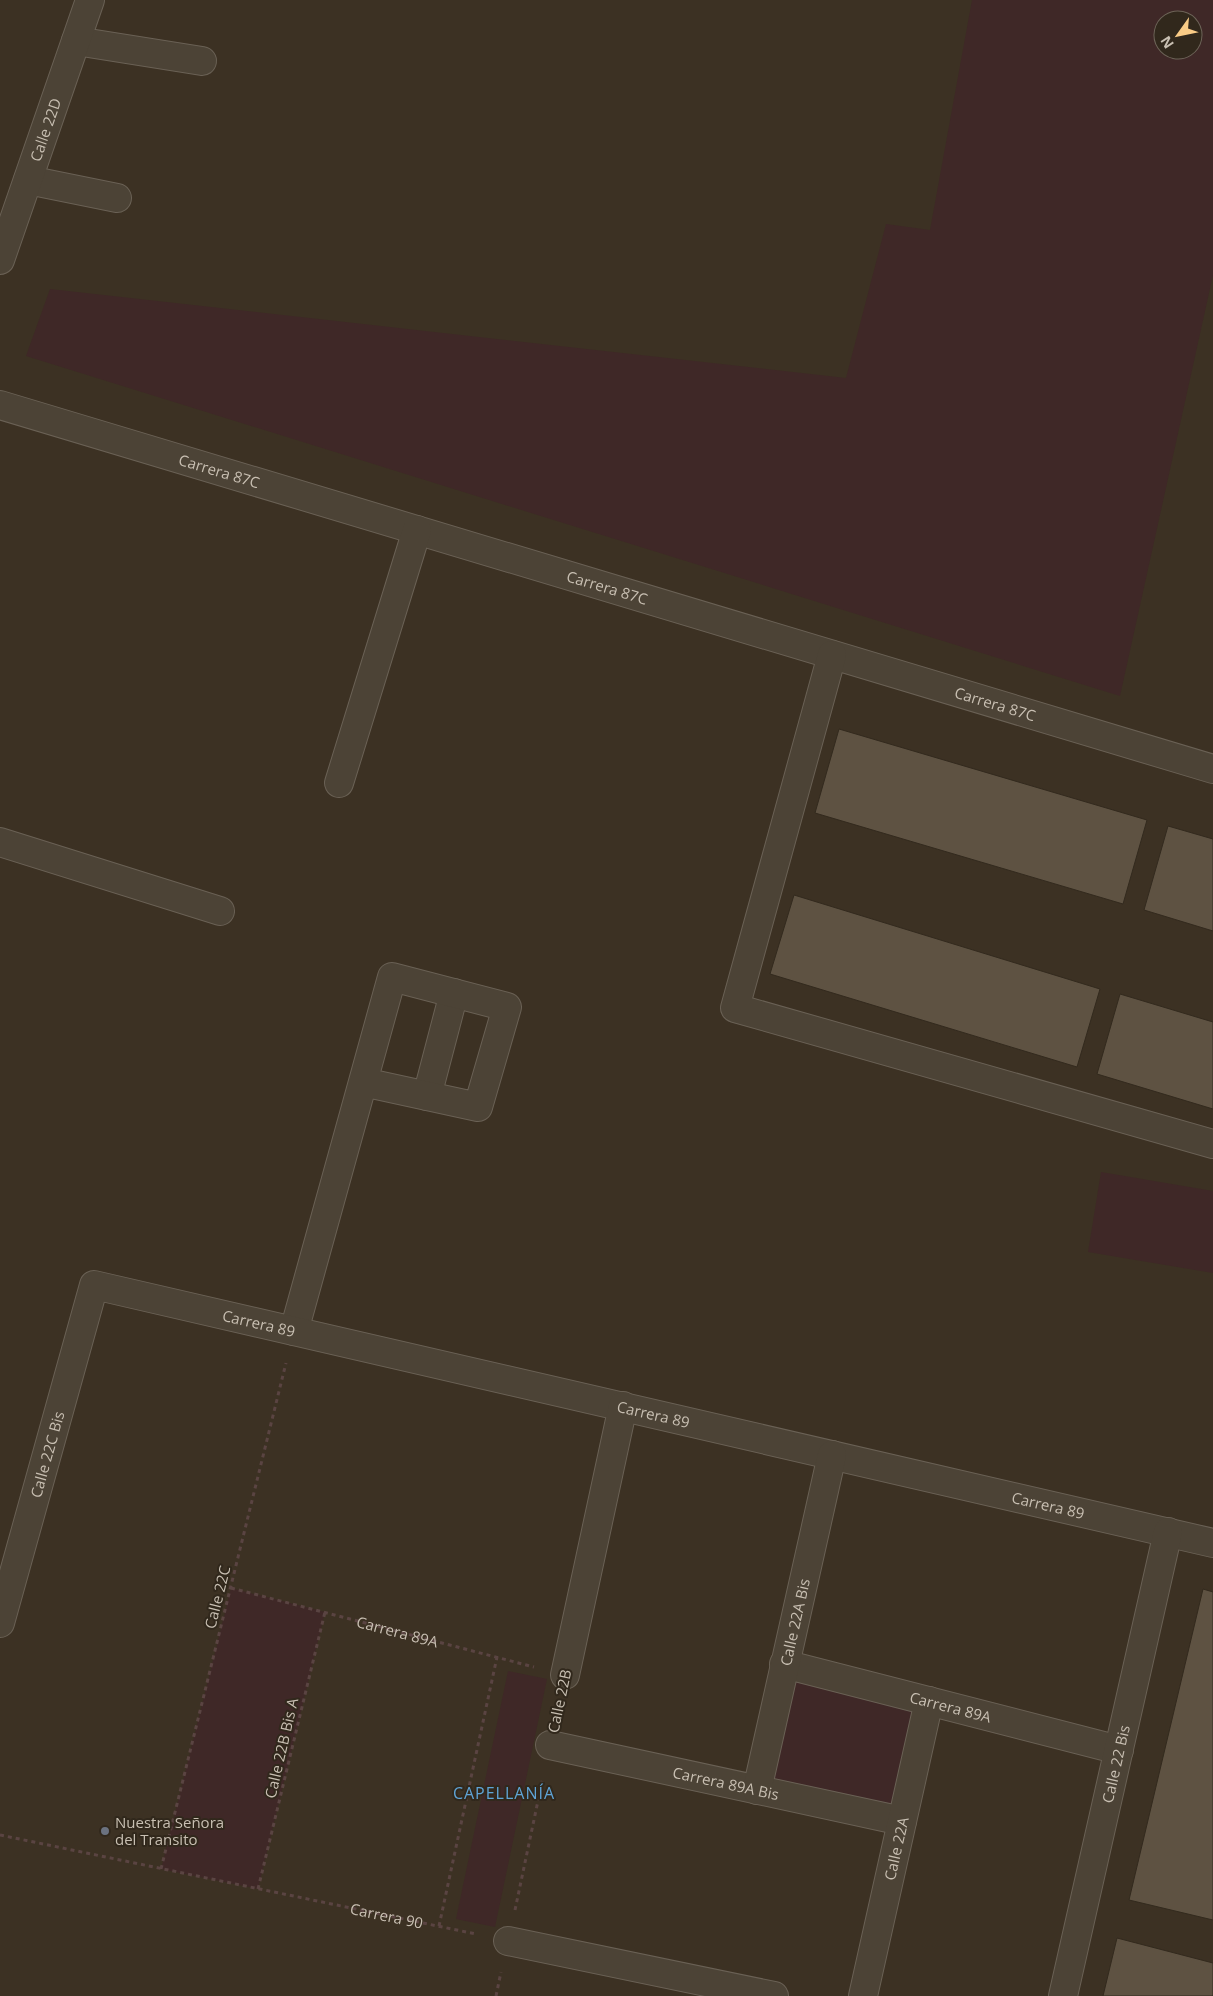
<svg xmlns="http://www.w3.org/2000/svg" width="1213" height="1996" font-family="'Open Sans',sans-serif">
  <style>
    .green { fill: #3f2827; fill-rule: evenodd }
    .building { fill: #5e5242; stroke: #332a1e }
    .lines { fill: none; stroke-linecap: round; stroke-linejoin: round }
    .minor-casing { stroke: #6a6155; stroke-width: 30 }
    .path { stroke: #5a4442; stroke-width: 3; stroke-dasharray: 4 4; stroke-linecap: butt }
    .minor { stroke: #4c4336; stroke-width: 28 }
    .worship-dot { fill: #6b7280; stroke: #31281c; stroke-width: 2 }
    .labels { text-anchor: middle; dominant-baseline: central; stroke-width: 4; stroke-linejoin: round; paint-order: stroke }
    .street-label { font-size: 15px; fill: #c8bfb2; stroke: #31281c }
    .poi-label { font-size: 15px; fill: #c8bfb2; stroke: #31281c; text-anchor: start }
    .neighbourhood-label { font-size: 16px; letter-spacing: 1px; fill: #5fa4d6; stroke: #31281c }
  </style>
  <rect width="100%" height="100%" fill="#3c3123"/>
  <path class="green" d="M972,0H1213V275L1120,696L26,356L50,289L846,378L886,224L930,230ZM1163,20H1193V50H1163Z
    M1101,1172L1213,1191V1273L1088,1252Z
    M231,1588L325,1612L258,1889L161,1869Z
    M508,1671L547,1679L495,1927L456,1919Z
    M791,1671L922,1706L897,1815L767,1782Z"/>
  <path class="building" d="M839,729L1147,820L1123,904L815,813Z
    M1168,826L1213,839V931L1144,910Z
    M794,895L1100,989L1077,1067L770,974Z
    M1120,994L1213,1022V1109L1097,1074Z
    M1203,1589L1213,1592V1920L1129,1900Z
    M1117,1938L1213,1963V1996H1103Z"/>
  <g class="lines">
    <g class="minor-casing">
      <g id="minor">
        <path d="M76,41L202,61"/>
        <path d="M28,180L117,198"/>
        <path id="s3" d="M0,260L90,0"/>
        <path id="s4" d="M0,405L1213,769"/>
        <path d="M832,655L735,1008L1213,1144"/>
        <path d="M339,783L417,530"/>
        <path d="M0,842L220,911"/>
        <path d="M427,1096L454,993"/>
        <path d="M294,1331L392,977L507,1007L478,1107L363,1082"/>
        <path id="s5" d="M0,1623L94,1285L1213,1543"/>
        <path id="s6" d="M784,1664L1119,1750"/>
        <path d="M565,1675L623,1406"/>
        <path id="s7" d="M550,1745L902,1821"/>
        <path id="s8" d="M757,1790L832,1455"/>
        <path d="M508,1941L774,1996"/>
        <path id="s9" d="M863,1996L929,1701"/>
        <path id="s10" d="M1063,1996L1168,1532"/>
      </g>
    </g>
    <g class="path">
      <path id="s1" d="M231,1588L534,1667"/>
      <path id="s2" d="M0,1835L476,1934"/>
      <path d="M161,1869L286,1363"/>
      <path d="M258,1889L325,1612"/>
      <path d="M515,1910L543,1777"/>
      <path d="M439,1926L497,1657"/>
      <path d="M496,1996L501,1972"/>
    </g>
    <use href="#minor" class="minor"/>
  </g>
  <circle class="worship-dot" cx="105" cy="1831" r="5"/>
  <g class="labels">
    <g class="street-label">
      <text stroke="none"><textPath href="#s3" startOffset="138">Calle 22D</textPath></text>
      <text stroke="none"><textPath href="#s4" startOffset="229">Carrera 87C</textPath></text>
      <text stroke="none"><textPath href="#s4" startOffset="634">Carrera 87C</textPath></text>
      <text stroke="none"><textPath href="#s4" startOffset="1039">Carrera 87C</textPath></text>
      <text stroke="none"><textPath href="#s5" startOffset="520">Carrera 89</textPath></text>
      <text stroke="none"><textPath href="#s5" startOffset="925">Carrera 89</textPath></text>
      <text stroke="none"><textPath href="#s5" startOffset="175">Calle 22C Bis</textPath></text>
      <text stroke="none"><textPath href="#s5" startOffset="1330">Carrera 89</textPath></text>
      <text transform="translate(217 1597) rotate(-76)">Calle 22C</text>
      <text stroke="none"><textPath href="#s8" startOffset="172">Calle 22A Bis</textPath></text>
      <text stroke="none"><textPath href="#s1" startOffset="172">Carrera 89A</textPath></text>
      <text transform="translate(559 1701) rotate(-78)">Calle 22B</text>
      <text stroke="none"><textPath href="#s6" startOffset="172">Carrera 89A</textPath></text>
      <text transform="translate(281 1748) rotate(-77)">Calle 22B Bis A</text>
      <text stroke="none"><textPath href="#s10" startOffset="238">Calle 22 Bis</textPath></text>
      <text stroke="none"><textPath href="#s7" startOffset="180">Carrera 89A Bis</textPath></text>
      <text stroke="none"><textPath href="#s9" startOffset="151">Calle 22A</textPath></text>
      <text stroke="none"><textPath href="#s2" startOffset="395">Carrera 90</textPath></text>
    </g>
    <g class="poi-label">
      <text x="115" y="1822">Nuestra Señora<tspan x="115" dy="17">del Transito</tspan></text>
    </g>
    <g class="neighbourhood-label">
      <text x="504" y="1793">CAPELLANÍA</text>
    </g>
  </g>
  <g transform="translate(1178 35) rotate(237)"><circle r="24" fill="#31281c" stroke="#6d6458"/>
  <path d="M0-4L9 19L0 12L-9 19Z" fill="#f9cb86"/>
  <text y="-8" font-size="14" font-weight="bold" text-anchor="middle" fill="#c8bfb2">N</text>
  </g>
</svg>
